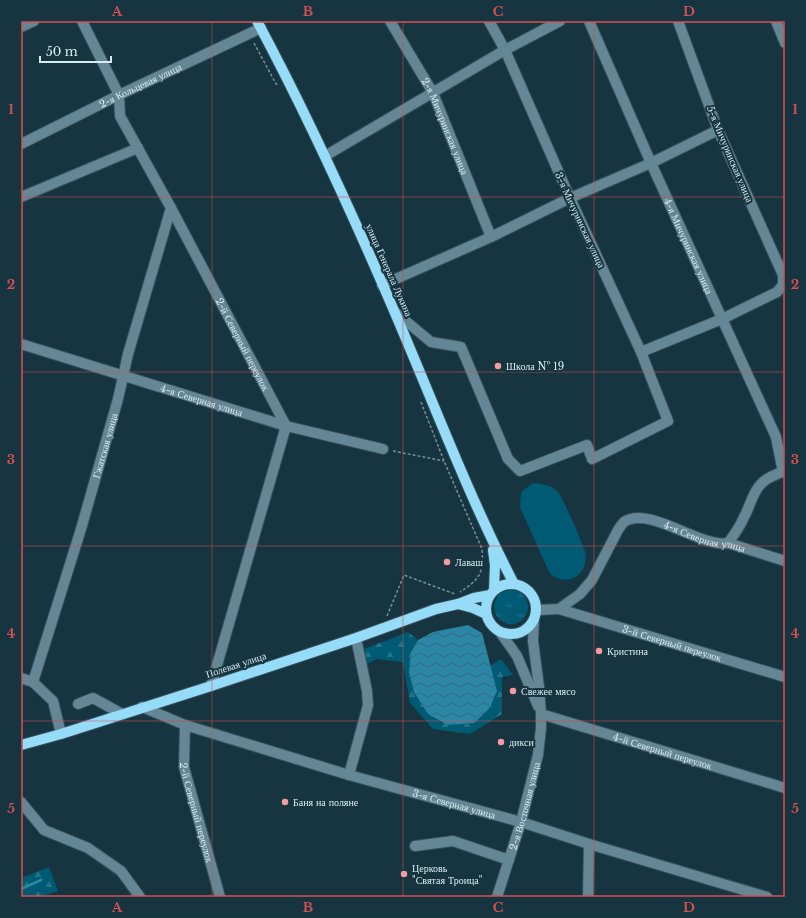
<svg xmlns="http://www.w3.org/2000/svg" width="806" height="918" font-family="'Libre Baskerville',serif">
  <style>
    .grass { fill: url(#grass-tufts) }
    .forest { fill: url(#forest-firs) }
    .pitch { fill: #005a73 }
    .water { fill: url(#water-waves) }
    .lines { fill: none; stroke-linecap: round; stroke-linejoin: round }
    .stream { stroke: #2b85a4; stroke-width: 3 }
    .minor-casing { stroke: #35525d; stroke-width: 12 }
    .major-casing { stroke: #35525d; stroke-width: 12 }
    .path { stroke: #768e98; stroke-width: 1.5; stroke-dasharray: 3 2; stroke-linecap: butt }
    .minor { stroke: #658694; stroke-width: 10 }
    .major { stroke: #96dcf8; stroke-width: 10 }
    .grid { fill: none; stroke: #d74f50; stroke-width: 1; stroke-opacity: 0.55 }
    .poi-dot { fill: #f49aa1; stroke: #163541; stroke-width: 1.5 }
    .labels { text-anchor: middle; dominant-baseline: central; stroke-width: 4; stroke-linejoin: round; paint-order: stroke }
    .street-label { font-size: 10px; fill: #d9ebf2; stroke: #163541 }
    .poi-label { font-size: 10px; fill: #d9ebf2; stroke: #163541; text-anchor: start }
    .neatline { fill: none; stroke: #d74f50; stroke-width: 1.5 }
    .grid-label { font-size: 13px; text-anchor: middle; font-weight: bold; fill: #d74f50 }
  </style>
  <defs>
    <pattern id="grass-tufts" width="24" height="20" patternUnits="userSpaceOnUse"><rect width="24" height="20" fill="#005a73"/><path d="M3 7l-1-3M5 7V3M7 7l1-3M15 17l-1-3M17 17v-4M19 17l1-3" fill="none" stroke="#257287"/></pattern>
    <pattern id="forest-firs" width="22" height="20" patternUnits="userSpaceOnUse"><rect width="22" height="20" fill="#005a73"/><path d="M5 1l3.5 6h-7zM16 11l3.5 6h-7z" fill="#257287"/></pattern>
    <pattern id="water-waves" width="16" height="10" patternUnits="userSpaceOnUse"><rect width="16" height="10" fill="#2b85a4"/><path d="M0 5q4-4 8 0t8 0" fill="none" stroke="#346c80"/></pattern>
  </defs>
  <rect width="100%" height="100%" fill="#163541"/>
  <path class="grass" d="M494 607a17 17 0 1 1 34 0a17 17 0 1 1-34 0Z"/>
  <path class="forest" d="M408,632L418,640L411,652L497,691L490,666L501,659L513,675L502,677V714L470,734L433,729L410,703L403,662L377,659L367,664L364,649Z
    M49,867L58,891L40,897H21V878Z"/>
  <path class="pitch" d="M533,483C542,484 552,485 558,492C562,496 587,552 586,556C586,565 582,575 573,578C564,582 558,579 550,574L520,507L521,492Z"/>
  <path class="water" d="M468,625L482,633L497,691L489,709L474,723L448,725L428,714L414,692L409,672L411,652L418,640L433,632Z"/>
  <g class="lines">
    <path class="stream" d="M21,889L41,880"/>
    <g class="minor-casing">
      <g id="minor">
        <path id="s1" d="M82,21L119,95L120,116L171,208L286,426L211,686"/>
        <path id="s2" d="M390,21L433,93L491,237"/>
        <path id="s3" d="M589,21L651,163L776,437L783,472"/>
        <path d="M776,21L785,43"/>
        <path d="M21,27L34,21"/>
        <path id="s4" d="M21,144L119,95L261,28"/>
        <path d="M325,156L505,50L560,21"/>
        <path d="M21,197L138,148"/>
        <path d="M382,285L491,237L570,198L651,163L718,130"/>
        <path d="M395,312L431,342L461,347L508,459L520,471L587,445L592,459L668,421L641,352L570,198L505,50L489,21"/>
        <path id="s5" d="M21,344L286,426L383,449"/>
        <path d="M641,352L722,319L777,292L783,285V275L718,130L678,21"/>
        <path d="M728,543C734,535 740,527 744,517C750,507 752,493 761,484C767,477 777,474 785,471"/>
        <path id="s6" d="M559,609L785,677"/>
        <path id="s7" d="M536,610L559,609L580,594L592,580L618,530C620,527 622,524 624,522C649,505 700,548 728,543L785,561"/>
        <path d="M500,632L517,656L538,706"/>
        <path d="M21,678L33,682L53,701L61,734"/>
        <path id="s8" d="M33,682L81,529L118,399L128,354L171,208"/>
        <path d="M78,704L93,698L122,714"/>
        <path id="s9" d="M142,707L185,725L349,775L521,822L589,844L767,897"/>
        <path id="s10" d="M541,714L785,788"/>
        <path id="s11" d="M185,725L184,767L220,897"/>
        <path d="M349,775L368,705L367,691L356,638"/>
        <path d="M21,802L44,830L88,848L121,871L140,897"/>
        <path d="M415,846L453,841L509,860"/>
        <path id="s12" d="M497,897L521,822L538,755L541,728V714L539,687L533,641L534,619"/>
        <path d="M588,897L589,844"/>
      </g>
    </g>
    <g class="major-casing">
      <path id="major" d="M257,21C308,116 353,215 395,313C434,404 469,497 514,584
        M493,550L495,565L494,590
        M486 609a25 25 0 1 1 50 0a25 25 0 1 1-50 0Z
        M458,604L473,608L486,614
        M21,745L61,734L211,686L356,638L436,609L458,604L474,598L490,595"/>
    </g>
    <path class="path" d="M254,43L276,84L279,85
      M421,402L444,461L482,549C484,573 480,579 460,592
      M393,451L444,461
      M523,582L532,589L540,601
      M387,616L404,575L455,594"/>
    <use href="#minor" class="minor"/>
    <use href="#major" class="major"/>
  </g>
  <path class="grid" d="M212,21V897M403,21V897M594,21V897M21,197H785M21,372H785M21,546H785M21,721H785"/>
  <g class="poi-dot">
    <circle cx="498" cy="366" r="4"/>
    <circle cx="447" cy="562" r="4"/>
    <circle cx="599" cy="651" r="4"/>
    <circle cx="513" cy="691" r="4"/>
    <circle cx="501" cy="742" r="4"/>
    <circle cx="285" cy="802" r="4"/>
    <circle cx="404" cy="874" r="4"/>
  </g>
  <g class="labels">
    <g class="street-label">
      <text stroke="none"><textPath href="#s4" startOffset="133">2-я Кольцевая улица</textPath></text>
      <text stroke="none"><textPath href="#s2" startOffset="119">2-я Мичуринская улица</textPath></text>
      <text transform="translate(730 154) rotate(67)">5-я Мичуринская улица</text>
      <text transform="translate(580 220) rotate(65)">3-я Мичуринская улица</text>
      <text stroke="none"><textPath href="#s3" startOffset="246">4-я Мичуринская улица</textPath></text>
      <text transform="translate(389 270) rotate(66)">улица Генерала Лукина</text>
      <text stroke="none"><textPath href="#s1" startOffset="363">2-й Северный переулок</textPath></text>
      <text stroke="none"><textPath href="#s5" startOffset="189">4-я Северная улица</textPath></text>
      <text stroke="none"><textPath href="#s8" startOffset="247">Гжатская улица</textPath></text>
      <text stroke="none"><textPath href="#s7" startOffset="218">4-я Северная улица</textPath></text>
      <text stroke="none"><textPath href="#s6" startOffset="118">3-й Северный переулок</textPath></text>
      <text transform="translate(236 665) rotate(-18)">Полевая улица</text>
      <text stroke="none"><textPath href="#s10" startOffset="127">4-й Северный переулок</textPath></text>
      <text stroke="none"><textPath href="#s9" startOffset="327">3-я Северная улица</textPath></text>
      <text stroke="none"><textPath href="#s12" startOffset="95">2-я Восточная улица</textPath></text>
      <text stroke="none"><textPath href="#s11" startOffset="89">2-й Северный переулок</textPath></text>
    </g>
    <g class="poi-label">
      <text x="506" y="366">Школа № 19</text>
      <text x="455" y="562">Лаваш</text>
      <text x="607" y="651">Кристина</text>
      <text x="521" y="691">Свежее мясо</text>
      <text x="509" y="742">дикси</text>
      <text x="293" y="802">Баня на поляне</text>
      <text x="412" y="868">Церковь<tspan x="412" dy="12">"Святая Троица"</tspan></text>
    </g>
  </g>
  <rect width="806" height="918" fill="none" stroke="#163541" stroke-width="44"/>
  <path d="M40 56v6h71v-6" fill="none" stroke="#d9ebf2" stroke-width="2"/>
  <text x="46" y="56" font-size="12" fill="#d9ebf2" stroke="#163541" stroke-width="3" paint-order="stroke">50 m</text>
  <rect x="22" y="22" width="762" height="874" class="neatline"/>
  <g class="grid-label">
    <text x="117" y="16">A</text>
    <text x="308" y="16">B</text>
    <text x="498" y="16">C</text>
    <text x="689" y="16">D</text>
    <text x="11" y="114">1</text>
    <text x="795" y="114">1</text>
    <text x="11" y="289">2</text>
    <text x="795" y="289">2</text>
    <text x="11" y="464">3</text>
    <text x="795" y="464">3</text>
    <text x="11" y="638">4</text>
    <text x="795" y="638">4</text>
    <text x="11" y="813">5</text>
    <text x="795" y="813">5</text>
    <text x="117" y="912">A</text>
    <text x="308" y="912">B</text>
    <text x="498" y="912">C</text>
    <text x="689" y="912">D</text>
  </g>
</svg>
